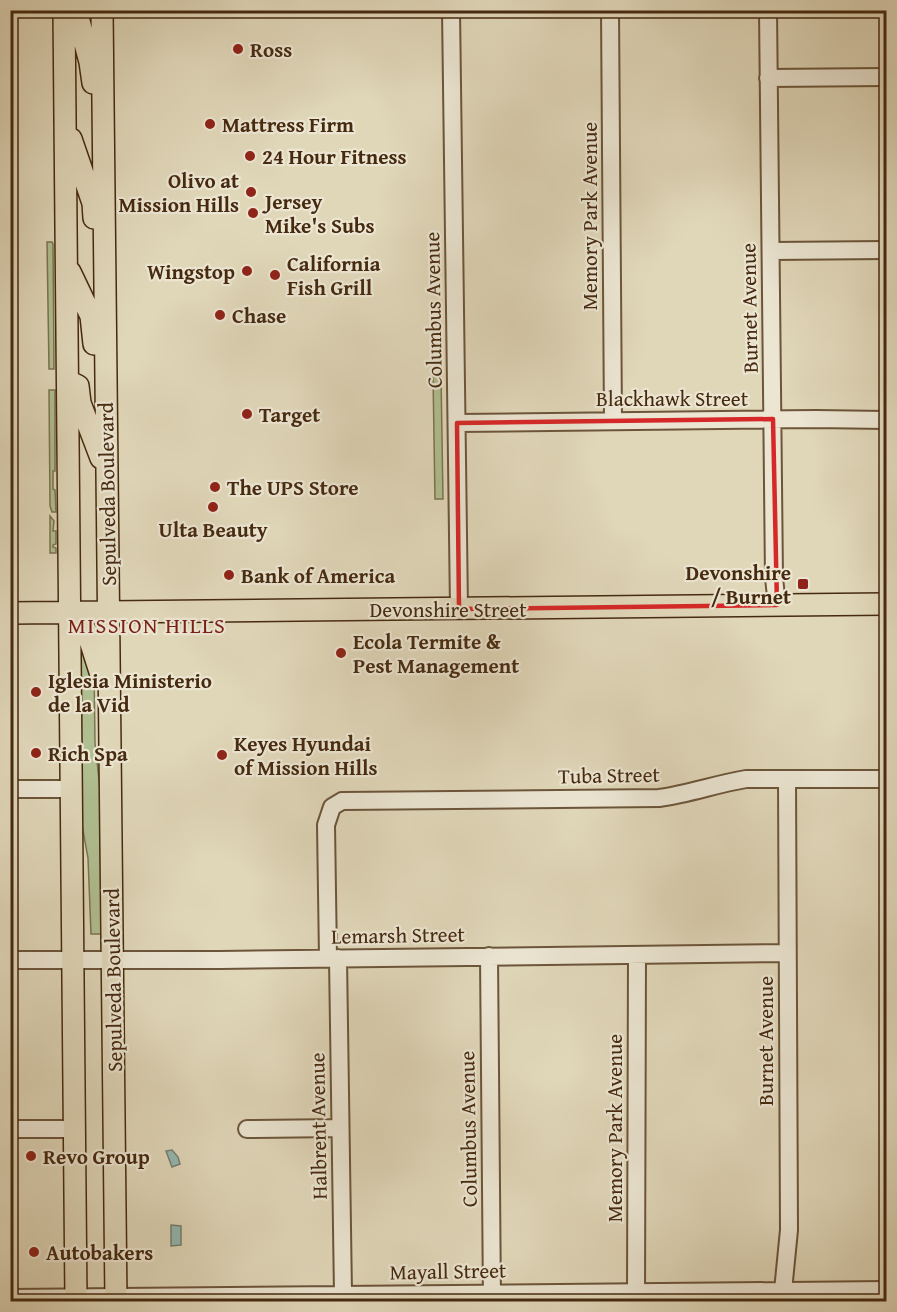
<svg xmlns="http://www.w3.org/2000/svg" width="897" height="1312" font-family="'Gentium Book Plus',serif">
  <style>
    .green { fill: #b0bf91; stroke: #7b7450; stroke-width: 1.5 }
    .water { fill: #94b9b1; stroke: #758071; stroke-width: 1.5 }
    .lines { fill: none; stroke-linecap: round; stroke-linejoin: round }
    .minor-casing { stroke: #6c553a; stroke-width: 20 }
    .major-casing { stroke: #462a10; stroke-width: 24 }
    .minor { stroke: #ebe5d2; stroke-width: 16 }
    .major { stroke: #e0d7b9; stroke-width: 21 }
    .marked { fill: none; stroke: #d62828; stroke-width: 4.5; stroke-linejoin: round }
    .poi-dot { fill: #8f2418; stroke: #ebe5d2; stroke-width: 2 }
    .labels { text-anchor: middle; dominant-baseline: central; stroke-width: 4.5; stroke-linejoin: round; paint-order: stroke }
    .poi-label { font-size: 21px; font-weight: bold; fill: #462a10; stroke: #ebe5d2; text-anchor: start }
    .street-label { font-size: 21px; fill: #462a10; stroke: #ebe5d2 }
    .neighbourhood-label { font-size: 22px; letter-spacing: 1.5px; fill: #7a1f14; stroke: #ebe5d2 }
  </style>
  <rect width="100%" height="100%" fill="#e0d7b9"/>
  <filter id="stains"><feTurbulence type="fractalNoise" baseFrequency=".00333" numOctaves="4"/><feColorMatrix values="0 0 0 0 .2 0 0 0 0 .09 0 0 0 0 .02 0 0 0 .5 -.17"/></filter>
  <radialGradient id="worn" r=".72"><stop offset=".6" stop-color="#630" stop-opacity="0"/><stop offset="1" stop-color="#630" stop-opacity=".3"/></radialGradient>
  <path class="green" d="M47,242H52L53,244L54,369H49Z
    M433,375H441L443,499H435Z
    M49,390H55V471H53V489L55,490L56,512H52L50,506Z
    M50,516L54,521L53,531H56V544L53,545V547L56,548V553H50Z
    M82,648L94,664L95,743L100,789L101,934H91L88,858L82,825L80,655Z"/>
  <path class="water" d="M172,1150L178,1157L180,1164L172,1167L166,1151Z
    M171,1225L181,1226V1245L171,1246Z"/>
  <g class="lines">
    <g class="minor-casing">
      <path id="minor" d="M451,10L459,609
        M610,10L613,421
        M768,10L774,578L777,605
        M768,78L886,77
        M771,251L886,250
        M457,423L816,419L886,420
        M10,789H71
        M489,956L492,1302
        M328,958L326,825L332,807L342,801L659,798C689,794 716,784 746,779H886
        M338,958L343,1294
        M10,960H220L787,953
        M10,1129H74
        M247,1129L340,1128
        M10,1298L886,1290
        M636,1301L637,955
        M782,1301L789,1230L787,779"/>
    </g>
    <g class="major-casing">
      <path id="major" d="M64,10L76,1302
        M76,10L90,62L93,83
        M102,10L116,1302
        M71,139L93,203L94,218
        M70,272L91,316L94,344
        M74,384L78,386L80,403L101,458
        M70,612L88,634L102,678
        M10,613L886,604"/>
    </g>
    <use href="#minor" class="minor"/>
    <use href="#major" class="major"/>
  </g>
  <path class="marked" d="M773,419L777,605L459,609L457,423Z"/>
  <g class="poi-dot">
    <circle cx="238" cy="49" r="6"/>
    <circle cx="210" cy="124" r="6"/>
    <circle cx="250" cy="156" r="6"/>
    <circle cx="251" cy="192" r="6"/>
    <circle cx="253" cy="213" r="6"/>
    <circle cx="247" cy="271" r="6"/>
    <circle cx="275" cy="275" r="6"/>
    <circle cx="220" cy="315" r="6"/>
    <circle cx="247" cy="414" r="6"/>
    <circle cx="215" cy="487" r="6"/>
    <circle cx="213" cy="507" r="6"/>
    <circle cx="229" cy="575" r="6"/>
    <rect x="797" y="578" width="12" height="12" rx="3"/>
    <circle cx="341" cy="653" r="6"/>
    <circle cx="36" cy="692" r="6"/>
    <circle cx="36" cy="753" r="6"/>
    <circle cx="222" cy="755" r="6"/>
    <circle cx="31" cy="1156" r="6"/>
    <circle cx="34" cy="1252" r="6"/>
  </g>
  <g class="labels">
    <g class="poi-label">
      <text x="250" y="49">Ross</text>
      <text x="222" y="124">Mattress Firm</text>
      <text x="262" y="156">24 Hour Fitness</text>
      <text x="239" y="180" text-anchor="end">Olivo at<tspan x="239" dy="24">Mission Hills</tspan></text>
      <text x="265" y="201">Jersey<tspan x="265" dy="24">Mike's Subs</tspan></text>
      <text x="287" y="263">California<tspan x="287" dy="24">Fish Grill</tspan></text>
      <text x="235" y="271" text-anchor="end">Wingstop</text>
      <text x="232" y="315">Chase</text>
      <text x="259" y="414">Target</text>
      <text x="227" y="487">The UPS Store</text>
      <text x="213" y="529" text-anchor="middle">Ulta Beauty</text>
      <text x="791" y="572" text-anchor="end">Devonshire<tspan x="791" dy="24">/ Burnet</tspan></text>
      <text x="241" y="575">Bank of America</text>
      <text x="353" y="641">Ecola Termite &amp;<tspan x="353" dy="24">Pest Management</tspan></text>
      <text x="48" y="680">Iglesia Ministerio<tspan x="48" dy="24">de la Vid</tspan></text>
      <text x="234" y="743">Keyes Hyundai<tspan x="234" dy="24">of Mission Hills</tspan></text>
      <text x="48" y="753">Rich Spa</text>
      <text x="43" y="1156">Revo Group</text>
      <text x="46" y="1252">Autobakers</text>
    </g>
    <g class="street-label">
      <text transform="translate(589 216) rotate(-90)">Memory Park Avenue</text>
      <text transform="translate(749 308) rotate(-91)">Burnet Avenue</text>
      <text transform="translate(433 310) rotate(-91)">Columbus Avenue</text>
      <text x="672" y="398">Blackhawk Street</text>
      <text transform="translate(107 494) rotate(-91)">Sepulveda Boulevard</text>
      <text x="448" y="609">Devonshire Street</text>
      <text transform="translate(609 775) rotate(-1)">Tuba Street</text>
      <text transform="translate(398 935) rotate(-1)">Lemarsh Street</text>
      <text transform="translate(113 980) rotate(-91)">Sepulveda Boulevard</text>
      <text transform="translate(765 1041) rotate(-90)">Burnet Avenue</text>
      <text transform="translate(318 1126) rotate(-91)">Halbrent Avenue</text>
      <text transform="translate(614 1128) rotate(-90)">Memory Park Avenue</text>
      <text transform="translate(468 1129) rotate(-91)">Columbus Avenue</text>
      <text transform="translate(448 1271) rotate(-1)">Mayall Street</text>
    </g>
    <g class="neighbourhood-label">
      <text x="147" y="625">MISSION HILLS</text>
    </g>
  </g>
  <rect width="897" height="1312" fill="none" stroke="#e0d7b9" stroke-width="36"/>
  <rect x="12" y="12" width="873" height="1288" fill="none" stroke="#462a10" stroke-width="3"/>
  <rect x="18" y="18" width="861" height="1276" fill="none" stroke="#462a10" stroke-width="1.5"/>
  <rect width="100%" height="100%" filter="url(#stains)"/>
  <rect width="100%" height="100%" fill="url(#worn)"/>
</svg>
